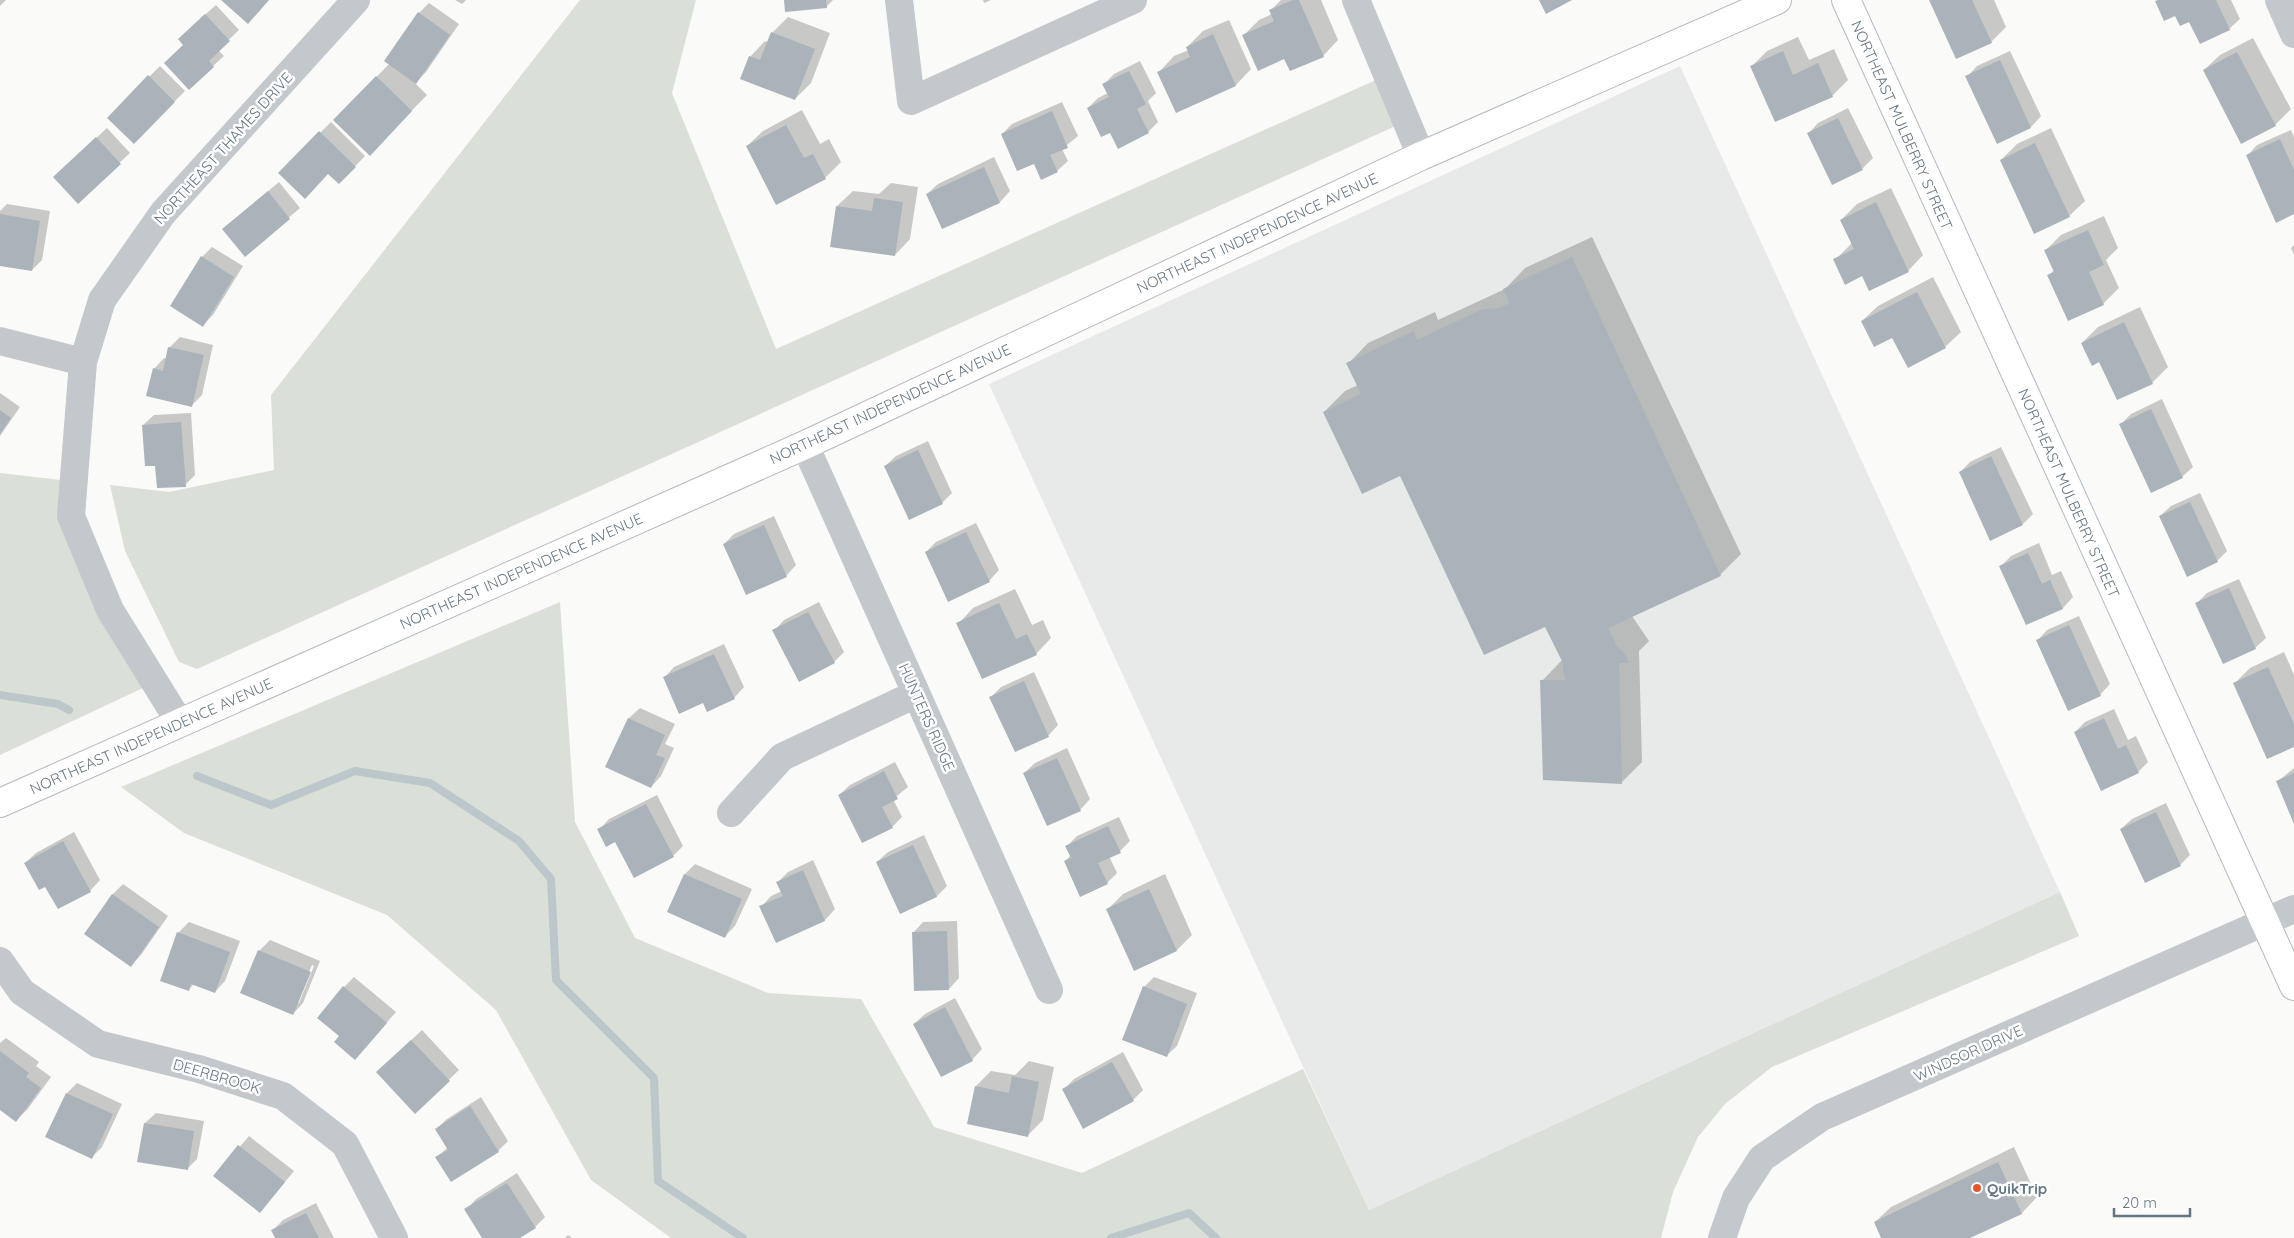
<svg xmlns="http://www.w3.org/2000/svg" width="2294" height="1238" font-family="Quicksand,sans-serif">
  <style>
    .built { fill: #e8e9e9 }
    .green { fill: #dadfd7 }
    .shadow { fill: #0003; fill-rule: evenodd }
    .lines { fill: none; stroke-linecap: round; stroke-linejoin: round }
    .stream { stroke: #bbc7cb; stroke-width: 8 }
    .building { fill: #aab3b9 }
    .secondary-casing { stroke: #b3babf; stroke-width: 30 }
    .street { stroke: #c3c8cc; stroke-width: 28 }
    .secondary { stroke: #fff; stroke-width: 28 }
    .poi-dot { fill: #e4572e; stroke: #fff; stroke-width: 2 }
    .labels { text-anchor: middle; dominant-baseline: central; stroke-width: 5; stroke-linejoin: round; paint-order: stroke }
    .street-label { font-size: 15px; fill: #657683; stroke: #fff }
    .poi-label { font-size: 15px; font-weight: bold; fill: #657683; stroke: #fff; text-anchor: start }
  </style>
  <rect width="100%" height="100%" fill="#fafaf8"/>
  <path class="built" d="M1680,66L2060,892L1369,1210L989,384Z"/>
  <path class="green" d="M580,0H696L672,93L776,349L1387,75L1400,124L197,669L179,662L125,551L110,485L169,492L274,470L271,395Z
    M0,473L69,481L143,688L0,755Z
    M560,602L575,822L635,938L768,993L861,999L934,1127L1082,1173L1303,1069L1369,1210L2060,892L2079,936L1772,1067L1725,1104L1698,1137L1673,1192L1661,1238H671L591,1180L496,1010L387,915L184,833L121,787Z"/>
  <path class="shadow" d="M0,0H6L0,6Z
    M455,0H466L462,4Z
    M785,0H833L826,7Z
    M983,0H991L984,3Z
    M1281,0H1321L1338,40L1323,56L1285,57L1244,35L1259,20L1272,14L1271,10Z
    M1930,0H1994L2006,27L1991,42Z
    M2158,0H2231L2240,19L2229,29L2190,20L2175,14L2156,2Z
    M429,3L459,24L426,72L415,83L427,95L385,138L335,120L389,64L419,13Z
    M216,5L239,30L218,50L224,56L189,88L184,45L189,29Z
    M788,17L830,33L811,83L795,99L750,57L765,41L768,42L772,33Z
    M1229,20L1251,69L1236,85L1176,111L1159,72L1174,56L1189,50L1187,47L1203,31Z
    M1798,37L1809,60L1834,49L1848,80L1832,96L1752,66L1767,51Z
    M2253,38L2291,109L2275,125L2204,70L2220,55Z
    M2010,51L2041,116L2031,127L1997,142L1967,77L1977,66Z
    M1140,61L1156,93L1148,101L1158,122L1148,132L1111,131L1088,108L1098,98L1108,93L1104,84L1114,74Z
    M160,66L185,91L134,142L108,118Z
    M1062,102L1078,136L1062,149L1068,161L1057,171L1035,162L1002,134L1012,124Z
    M1848,108L1873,158L1863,168L1833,183L1808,134L1818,123Z
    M802,110L820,144L829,139L841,162L825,178L747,146L763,131Z
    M331,122L365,156L339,183L329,173H280Z
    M107,128L130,153L78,202L65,167Z
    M2051,128L2085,201L2069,216L2001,160L2017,144Z
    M2291,130L2294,137V213L2247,156L2257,145Z
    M994,157L1010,191L1000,202L943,228L927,194L938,184Z
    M279,182L300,208L245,255L223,229Z
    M891,183L918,187L910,239L895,255L837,206L853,191L879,194Z
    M1891,188L1923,255L1908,271L1862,275L1835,260L1852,243L1841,220L1857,204Z
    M7,204L50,211L42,260L32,270L0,265V211Z
    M2104,216L2118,248L2106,260L2119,288L2103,304L2049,275L2054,270L2045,251L2061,235Z
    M1592,237L1741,554L1720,575L1632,616L1649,641L1639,651L1642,762L1621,783L1542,681L1562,660L1546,625L1401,475L1324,412L1345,391L1358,385L1348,364L1368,343L1435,312L1438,320L1505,289L1525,268Z
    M2294,245V255L2291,248Z
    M212,247L243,266L213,315L203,325L202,257Z
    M1933,277L1961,332L1945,347L1862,321L1878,306Z
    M2140,307L2168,367L2152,383L2100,361L2082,343L2098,327Z
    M180,337L213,345L202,395L191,406L154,369L164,358L167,359L169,348Z
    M0,393L20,407L0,436Z
    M2162,399L2193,467L2182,477L2121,424L2131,414Z
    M191,413L195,475L185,485L156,464L143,425L154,415Z
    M928,441L952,493L942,503L885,466L896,456Z
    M2001,447L2033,514L2023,524L1960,472L1970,462Z
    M2200,493L2227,551L2217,561L2160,516L2171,506Z
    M774,516L796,565L786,576L724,544L734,534Z
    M976,523L999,570L989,581L926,552L936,542Z
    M2039,543L2052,575L2061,571L2073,597L2063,608L2027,624L2001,566L2011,556Z
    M2239,579L2266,638L2255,648L2197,603L2207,593Z
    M1015,589L1032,625L1043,620L1051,638L1036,654L958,624L973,608Z
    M819,602L844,652L834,662L774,631L784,620Z
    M2079,616L2110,684L2100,695L2037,641L2047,630Z
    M724,644L744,687L734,698L704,702L664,678L674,667Z
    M2284,652L2294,675V745L2235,683L2250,668Z
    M1034,672L1058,725L1048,736L991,697L1001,687Z
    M640,708L675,724L665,744L674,748L661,776L651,787L607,767L629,718Z
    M2114,709L2128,740L2136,736L2148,762L2138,772L2075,732L2085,722Z
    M1067,748L1090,799L1080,810L1024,773L1035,763Z
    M895,762L908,787L893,799L902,817L892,827L839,795L850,785Z
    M2294,768V819L2278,781Z
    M657,795L683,846L673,856L616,840L599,830L609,819Z
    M2166,803L2190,855L2180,865L2121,829L2132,819Z
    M1119,817L1130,841L1120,851L1109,856L1117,873L1107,883L1065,861L1071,855L1067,846L1077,836Z
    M74,832L100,880L90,891L25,863L36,853Z
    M924,835L947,886L937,896L901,913L877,862L888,852Z
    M813,860L835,909L825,920L776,941L761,907L771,896L782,891L778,882L788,872Z
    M695,864L752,889L735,926L725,936L669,912L685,874Z
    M1165,874L1192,935L1177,950L1135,969L1108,909L1123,894Z
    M123,884L168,916L141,955L131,965L86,934L113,894Z
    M957,921L959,978L949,989L913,933L923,922Z
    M189,922L240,941L225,981L215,992L194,984L188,990L178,933Z
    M270,940L320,961L303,1003L293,1014L242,993L259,951ZM312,965L314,966L299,1003H296Z
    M354,977L396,1012L355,1059L341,1036L344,987Z
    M1154,977L1197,993L1177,1046L1166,1056L1144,987Z
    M955,998L982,1049L972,1060L914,1024L925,1014Z
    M422,1030L459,1070L415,1112L388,1062Z
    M6,1038L39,1062L36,1066L51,1077L27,1110L16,1120L0,1108V1043Z
    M1123,1052L1143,1090L1133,1100L1064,1089L1074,1079Z
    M1029,1061L1054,1067L1043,1120L1028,1135L976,1086L991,1071L1015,1075Z
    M77,1083L122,1104L102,1147L92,1157L67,1093Z
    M481,1097L508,1141L498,1151L437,1157L448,1147L436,1129L447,1119Z
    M156,1113L204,1121L197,1159L187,1169L139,1161L145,1123Z
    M249,1136L294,1171L260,1212L215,1176Z
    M2014,1147L2037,1197L2022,1213L1967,1238H1882L1875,1222L1891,1207Z
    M517,1173L545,1217L535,1227L518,1238H484L466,1210L476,1199Z
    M316,1203L334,1238H277L273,1230L283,1220Z
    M568,1235L572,1238H565Z"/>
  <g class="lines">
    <path class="stream" d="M0,695L58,704L69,710
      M197,776L271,805L355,771L430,783L519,841L551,879L556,980L654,1078L658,1181L743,1238
      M1111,1238L1189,1213L1216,1238"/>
  </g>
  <path class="building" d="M221,0H269L248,24Z
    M784,0H826L827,8L785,12Z
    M1293,0H1299L1324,57L1290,71L1284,59L1258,71L1242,35L1274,21L1269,10Z
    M1539,0H1572L1546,14Z
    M1929,0H1972L1992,43L1956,59Z
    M2158,0H2216L2230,30L2200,44L2189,22L2180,26L2175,16L2164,21L2155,1Z
    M418,12L450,35L416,84L384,61Z
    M205,14L230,41L209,61L214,67L189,90L164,63L183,45L178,39Z
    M771,32L815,49L795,100L740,79L749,56L760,60Z
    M1213,34L1236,86L1176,113L1157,72L1190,57L1186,47Z
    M1783,51L1793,75L1818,63L1833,97L1775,122L1750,66Z
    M2237,52L2276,126L2241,144L2203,70Z
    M2000,60L2031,128L1997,144L1965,76Z
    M1129,71L1146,104L1137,109L1149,133L1118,149L1110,133L1101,137L1087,108L1109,97L1102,84Z
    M148,75L175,102L134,144L107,118Z
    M376,76L412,111L370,156L333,120Z
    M1052,111L1068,148L1050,155L1058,172L1041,180L1034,164L1017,171L1001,134Z
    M1838,118L1863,170L1832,185L1807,133Z
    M786,125L804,158L813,154L826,179L776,205L746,146Z
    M319,131L356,167L339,184L328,174L305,199L278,173Z
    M96,137L121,164L78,204L53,177Z
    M2280,139L2294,170V214L2276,223L2246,155Z
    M2035,143L2070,217L2034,234L2000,160Z
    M984,167L1000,203L942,229L926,194Z
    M268,191L290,219L245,257L222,229Z
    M874,198L903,202L895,256L830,247L836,206L872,211Z
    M1876,202L1909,272L1869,291L1862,276L1845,285L1833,259L1854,249L1840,220Z
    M0,214L40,221L32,271L0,266Z
    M2088,230L2104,265L2089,272L2104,305L2068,321L2047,275L2054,272L2044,250Z
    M201,256L234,277L203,327L170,306Z
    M1572,257L1721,576L1608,628L1616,645L1625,654L1629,663H1619L1622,784L1543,780L1540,680H1566L1563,672V663L1545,627L1484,655L1400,476L1362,494L1323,412L1361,394L1346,363L1414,331L1417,340L1483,309L1499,308L1510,303L1503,289Z
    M1917,292L1946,348L1908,368L1892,338L1874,347L1861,321Z
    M2124,322L2153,384L2117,400L2099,362L2092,366L2081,343Z
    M168,347L204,355L192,407L146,396L153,368L163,371Z
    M2151,409L2183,478L2151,493L2119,424Z
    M0,410L11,418L0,434Z
    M181,422L186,487L157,488L155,466H145L142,425Z
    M918,450L943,504L909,520L884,466Z
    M1991,456L2023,525L1990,541L1959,472Z
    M2190,502L2218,562L2187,577L2159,516Z
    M764,525L787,577L746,595L723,544Z
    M966,532L990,582L948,602L925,552Z
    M2028,553L2042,584L2050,580L2063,609L2026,625L1999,566Z
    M2229,588L2256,649L2223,664L2195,603Z
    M999,603L1016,639L1027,634L1037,655L982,679L956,623Z
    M808,612L835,663L799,682L772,630Z
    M2069,625L2101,696L2068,711L2036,640Z
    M714,654L735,699L707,712L703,703L679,714L663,677Z
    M2268,667L2294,724V747L2267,759L2233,683Z
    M1024,681L1049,737L1015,752L989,697Z
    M628,718L665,735L656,755L665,758L651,788L605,767Z
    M2104,718L2118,749L2126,745L2139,773L2101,791L2074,732Z
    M1057,758L1081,811L1047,826L1023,773Z
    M884,771L898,799L882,807L893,828L862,843L838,795Z
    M2294,773V824L2276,781Z
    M646,804L674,857L634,878L615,842L606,847L597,829Z
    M2156,812L2181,866L2145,883L2120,829Z
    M1108,826L1121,853L1098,863L1108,884L1080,897L1064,861L1071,858L1065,846Z
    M63,841L91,892L58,909L45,887L39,890L24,863Z
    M913,845L937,897L900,914L876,862Z
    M803,870L825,921L776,943L759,906L783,896L776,882Z
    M684,874L742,899L725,938L667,912Z
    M1149,889L1177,951L1134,971L1106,909Z
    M112,894L159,927L131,967L84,934Z
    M947,931L949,990L914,991L912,932Z
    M177,932L230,952L215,993L191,984L189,991L160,981Z
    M258,950L311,972L293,1015L240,993Z
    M343,986L387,1023L355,1060L334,1042L339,1036L317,1018Z
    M1143,986L1187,1004L1167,1057L1122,1040Z
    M945,1007L973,1061L941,1077L913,1024Z
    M411,1040L450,1081L415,1114L376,1072Z
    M0,1051L29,1073L26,1077L41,1088L16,1122L0,1110Z
    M1112,1062L1134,1101L1083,1129L1062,1089Z
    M1012,1076L1039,1082L1028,1137L967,1124L975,1086L1009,1093Z
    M66,1093L113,1114L92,1159L45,1137Z
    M470,1106L499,1152L451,1182L435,1157L448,1150L435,1129Z
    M144,1123L194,1131L188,1170L137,1162Z
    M238,1145L285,1182L260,1213L213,1176Z
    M1998,1162L2022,1214L1970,1238H1881L1874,1222Z
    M507,1183L536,1228L520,1238H482L464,1209Z
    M306,1213L319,1238H275L271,1230Z"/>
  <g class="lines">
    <g class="secondary-casing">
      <path id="secondary" d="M1846,0L2294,986
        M0,803L805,445L1421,156L1777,0"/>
    </g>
    <path class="street" d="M899,0L911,101L1133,0
      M1356,0L1421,156
      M2279,0L2294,34
      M0,341L83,362
      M805,445L1049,990
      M180,723L110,610L71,516L83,362L102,300L163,213L356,0
      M731,813L782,757L916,694
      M0,961L22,992L98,1044L199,1069L283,1096L345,1144L394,1238
      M1722,1238L1736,1198L1762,1158L1822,1117L2294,909"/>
    <use href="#secondary" class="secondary"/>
  </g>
  <circle class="poi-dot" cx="1977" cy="1188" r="5"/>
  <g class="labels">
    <g class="street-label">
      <text transform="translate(1902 125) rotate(66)">NORTHEAST MULBERRY STREET</text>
      <text transform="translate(223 148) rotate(-48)">NORTHEAST THAMES DRIVE</text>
      <text transform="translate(1257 233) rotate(-25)">NORTHEAST INDEPENDENCE AVENUE</text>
      <text transform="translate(890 404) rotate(-25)">NORTHEAST INDEPENDENCE AVENUE</text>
      <text transform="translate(2069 493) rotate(66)">NORTHEAST MULBERRY STREET</text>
      <text transform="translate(521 571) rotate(-24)">NORTHEAST INDEPENDENCE AVENUE</text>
      <text transform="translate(927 717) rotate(66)">HUNTERS RIDGE</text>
      <text transform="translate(151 736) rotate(-24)">NORTHEAST INDEPENDENCE AVENUE</text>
      <text transform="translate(1968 1053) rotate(-24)">WINDSOR DRIVE</text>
      <text transform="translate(217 1076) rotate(16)">DEERBROOK</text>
    </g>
    <g class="poi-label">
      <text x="1987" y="1188">QuikTrip</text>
    </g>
  </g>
  <path d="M2114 1208v8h76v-8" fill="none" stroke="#657683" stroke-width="2.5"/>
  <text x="2122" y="1208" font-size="15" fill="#657683" stroke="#ffffff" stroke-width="4" paint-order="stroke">20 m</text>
</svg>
